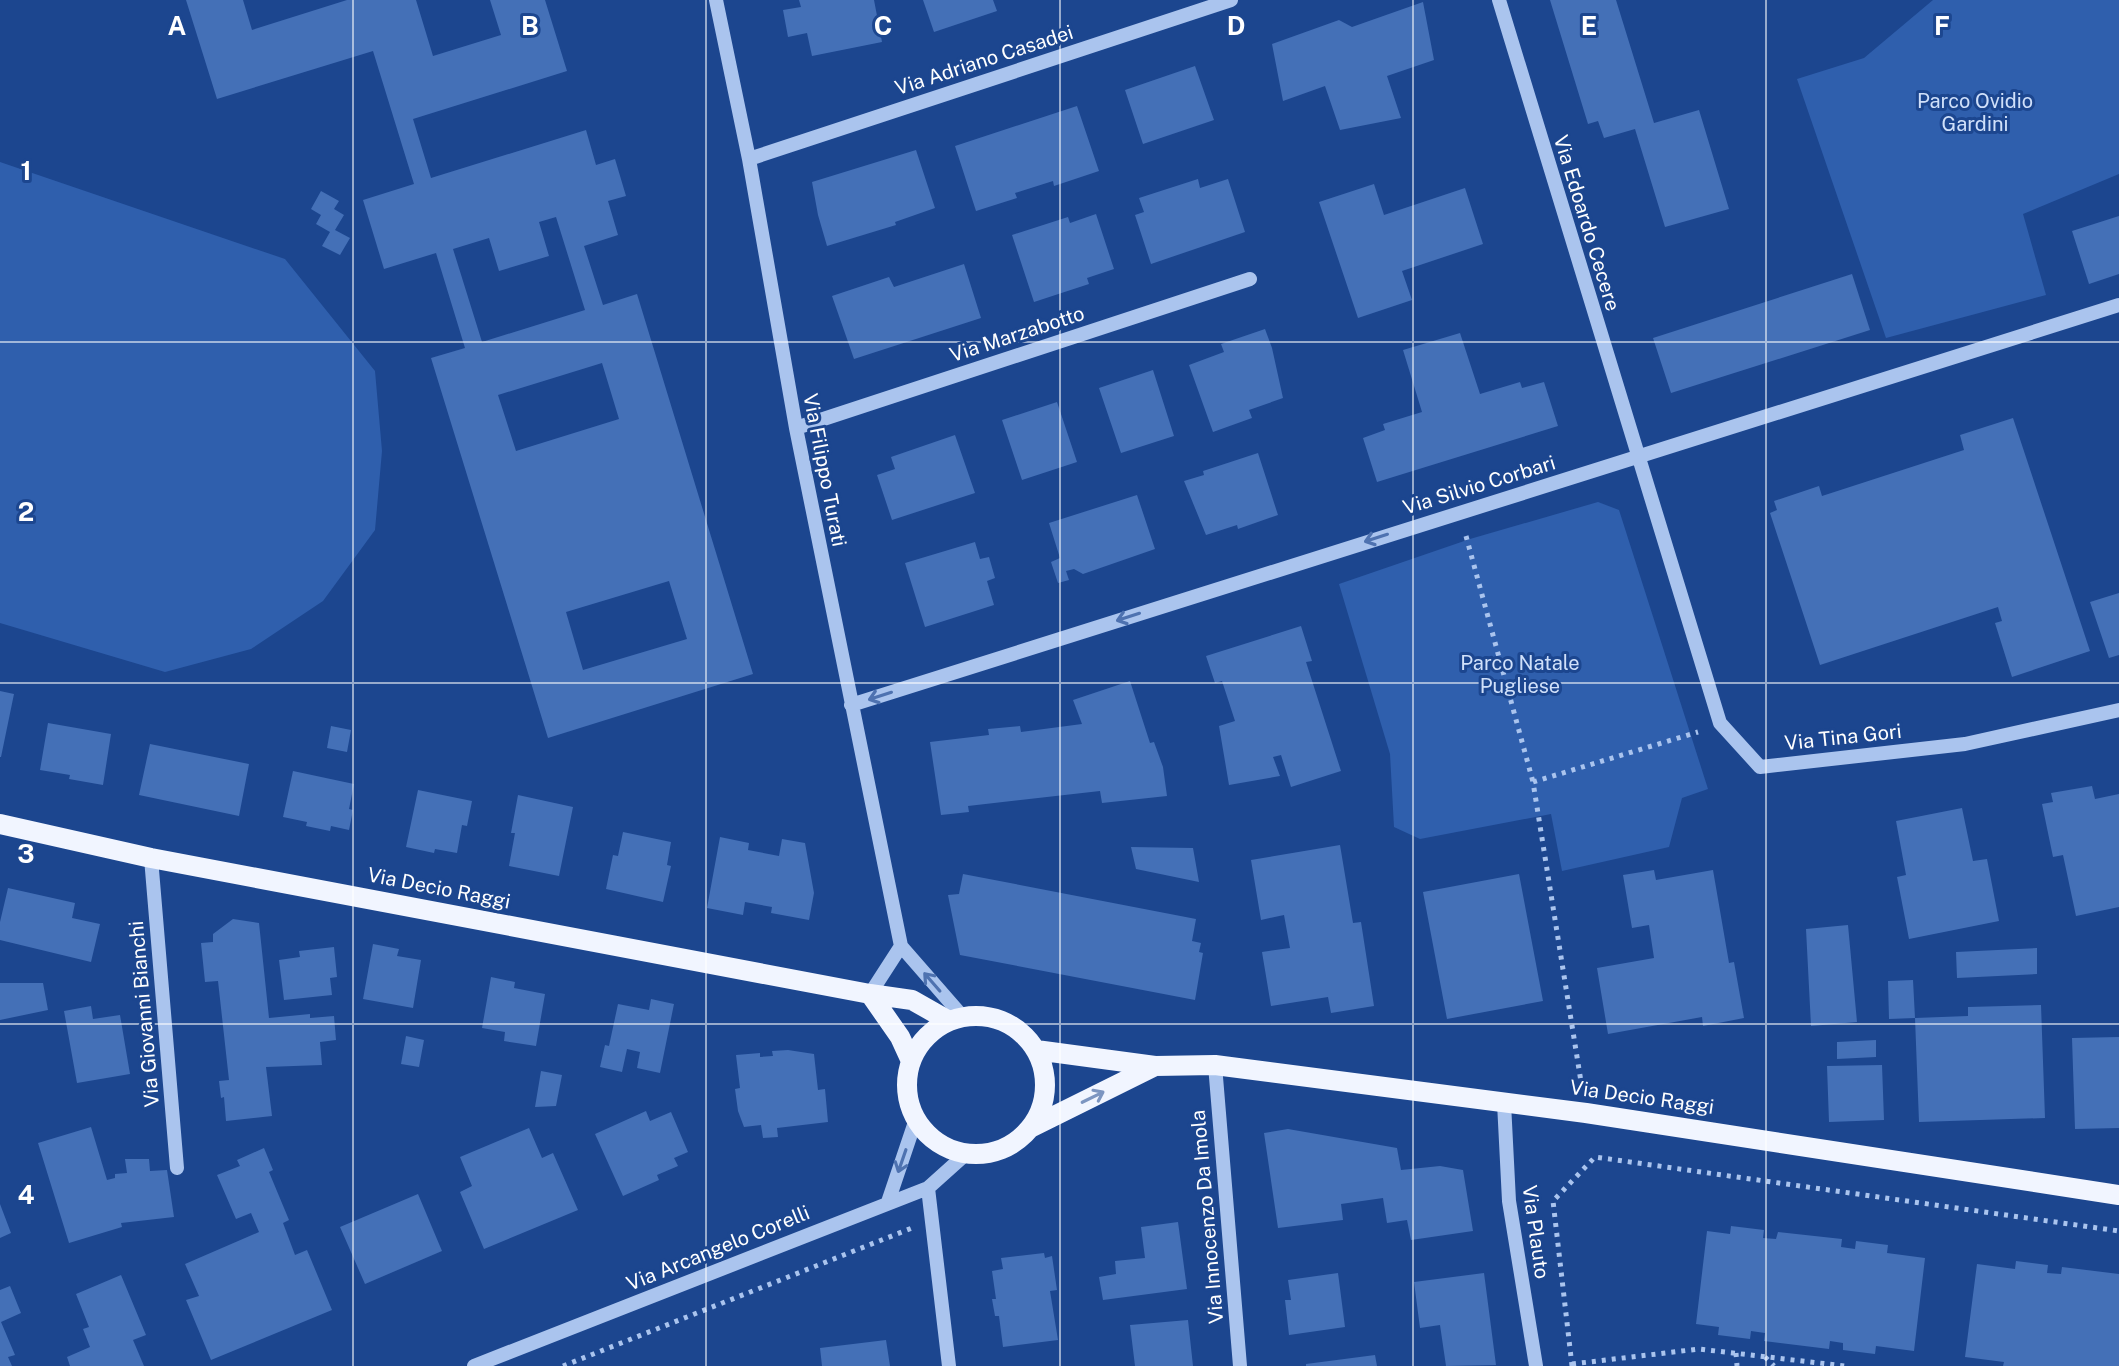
<svg xmlns="http://www.w3.org/2000/svg" width="2119" height="1366" font-family="'Public Sans',sans-serif">
  <style>
    .green { fill: #2f5fad }
    .building { fill: #4470b7; fill-rule: evenodd }
    .lines { fill: none; stroke-linecap: round; stroke-linejoin: round }
    .path { stroke: #aac4ee; stroke-width: 5; stroke-dasharray: 4 6; stroke-linecap: butt }
    .minor { stroke: #aac4ee; stroke-width: 14 }
    .major { stroke: #f1f5ff; stroke-width: 20 }
    .oneway { stroke: #4e72b0 }
    .oneway2 { stroke: #7c95c1 }
    .grid { fill: none; stroke: #fff; stroke-width: 2; stroke-opacity: 0.55 }
    .labels { text-anchor: middle; dominant-baseline: central; stroke-width: 6; stroke-linejoin: round; paint-order: stroke }
    .street-label { font-size: 20px; fill: #fff; stroke: #1c468f }
    .park-label { font-size: 20px; fill: #d0e0fa; stroke: #1c468f }
    .grid-label { font-size: 26px; text-anchor: middle; font-weight: bold; fill: #fff; stroke: #1c468f; stroke-width: 6; stroke-linejoin: round; paint-order: stroke }
  </style>
  <rect width="100%" height="100%" fill="#1c468f"/>
  <path class="green" d="M1933,0H2119V174L2023,214L2046,295L1886,338L1797,79L1864,58Z
    M0,162L285,259L375,371L382,451L375,530L323,601L251,649L165,672L0,623Z
    M1598,502L1619,510L1708,789L1682,798L1669,847L1562,871L1551,814L1420,839L1394,827L1390,754L1339,584L1470,539Z"/>
  <path class="building" d="M186,0H243L252,30L347,0H416L433,56L501,35L490,0H545L567,71L413,119L431,178L586,130L596,165L615,159L626,196L608,201L618,235L584,246L603,305L637,294L753,674L548,738L431,358L465,348L436,253L384,269L363,200L414,184L373,51L217,99ZM556,217L585,310L482,342L453,249L489,238L499,271L549,256L539,222ZM602,363L619,419L516,451L498,395ZM669,581L687,639L583,670L566,612Z
    M799,0H874L882,42L812,56L807,33L788,37L783,10L801,7Z
    M923,0H993L997,11L934,32Z
    M1550,0H1616L1654,123L1699,110L1729,209L1665,227L1635,129L1604,138L1598,121L1588,124Z
    M1423,2L1434,60L1387,76L1401,118L1340,130L1325,86L1283,101L1272,44L1339,20L1352,27Z
    M1195,66L1214,120L1143,144L1125,90Z
    M1077,106L1099,171L1054,186L1053,181L1015,193L1017,198L976,211L955,146Z
    M916,150L935,208L895,222L896,225L827,246L818,215L812,182Z
    M1198,179L1200,188L1228,179L1245,232L1151,264L1135,215L1144,212L1139,198Z
    M1374,184L1384,215L1465,188L1483,244L1402,271L1412,300L1358,318L1319,202Z
    M321,191L339,201L334,209L344,215L335,230L350,238L340,255L322,246L330,232L316,224L321,215L311,209Z
    M1096,214L1114,269L1087,278L1089,284L1034,302L1012,235L1068,217L1070,223Z
    M2119,216V274L2089,284L2072,231Z
    M964,264L981,318L854,359L832,296L889,277L894,287Z
    M1852,274L1870,330L1671,393L1653,338Z
    M1265,329L1272,348L1283,398L1249,410L1252,418L1213,432L1189,365L1224,352L1221,344Z
    M1460,333L1480,394L1520,382L1522,388L1544,382L1558,426L1377,482L1363,438L1385,430L1383,424L1422,412L1403,350Z
    M1153,370L1174,436L1121,453L1099,388Z
    M1057,402L1077,462L1022,480L1002,420Z
    M2013,418L2090,651L2012,677L1995,623L2002,621L1998,607L1820,665L1770,513L1777,510L1774,501L1819,486L1822,496L1964,450L1960,435Z
    M955,435L975,493L892,520L877,475L895,469L891,457Z
    M1258,453L1278,515L1238,529L1237,525L1206,535L1184,481L1204,475L1203,471Z
    M1137,495L1155,549L1083,574L1074,569L1066,571L1069,580L1058,583L1051,562L1060,558L1049,523Z
    M975,542L980,559L989,557L995,578L987,581L994,605L925,627L905,563Z
    M2119,593V655L2109,658L2090,602Z
    M1301,626L1312,661L1306,662L1341,771L1291,787L1281,755L1273,757L1280,776L1229,785L1219,726L1235,721L1222,681L1215,683L1206,656Z
    M1130,681L1150,743L1154,742L1163,767L1167,796L1102,803L1100,791L968,806L969,812L941,815L930,742L989,735L988,729L1020,726L1021,732L1082,724L1073,700Z
    M0,691L14,694L1,757H0Z
    M48,723L111,734L103,785L69,779L70,775L40,770Z
    M331,726L351,730L347,752L327,748Z
    M150,744L249,764L239,816L139,795Z
    M293,771L354,784L349,809L353,810L349,830L331,826L330,831L306,826L307,822L283,817Z
    M2092,786L2095,799L2119,794V907L2076,916L2063,855L2053,857L2042,804L2053,802L2051,793Z
    M418,790L472,801L467,826L462,825L457,853L435,849L434,853L406,847Z
    M518,795L573,807L559,876L509,866L515,833H511Z
    M1962,808L1973,861L1987,859L1999,921L1909,939L1897,877L1906,875L1896,821Z
    M623,832L671,842L667,865L671,866L663,902L606,889L613,855L618,856Z
    M720,837L749,843L748,850L779,856L782,839L805,843L814,893L809,920L771,913L772,907L745,902L743,915L707,908Z
    M1340,845L1353,923L1361,922L1374,1006L1331,1013L1328,997L1271,1006L1262,952L1290,948L1284,915L1261,920L1251,860Z
    M1131,847L1193,848L1199,882L1136,869Z
    M1654,870L1656,880L1713,870L1729,963L1734,962L1744,1018L1703,1026L1702,1017L1608,1034L1597,968L1654,958L1649,925L1632,928L1623,875Z
    M963,874L1196,919L1192,941L1201,943L1199,952L1203,953L1195,1000L960,955L948,895L959,894Z
    M1519,874L1543,1001L1447,1019L1423,892Z
    M8,888L75,903L72,918L100,924L91,962L0,940V922Z
    M233,919L259,923L269,1018L310,1014V1018L334,1016L336,1040L320,1042L322,1065L266,1067L272,1116L226,1121L224,1097L221,1098L219,1081L229,1080L218,981L205,982L201,943L213,942V934Z
    M1848,925L1857,1022L1811,1026L1806,929Z
    M373,944L399,949L397,956L421,960L413,1008L363,999Z
    M334,947L337,977L330,978L332,995L284,1000L279,960L300,957L299,951Z
    M2037,948V974L1957,978L1956,952Z
    M491,977L515,982L514,988L545,994L536,1046L504,1041L505,1032L482,1028Z
    M1913,980L1915,1018L1889,1019L1888,981Z
    M0,983H43L48,1010L0,1020Z
    M651,999L674,1004L660,1073L637,1068L640,1052L627,1049L622,1072L600,1067L605,1045L609,1046L618,1004L649,1010Z
    M2041,1005L2045,1118L1919,1122L1915,1018L1968,1016V1007Z
    M91,1006L93,1019L120,1015L130,1074L77,1083L64,1011Z
    M406,1036L424,1040L419,1067L401,1064Z
    M2119,1037V1128L2075,1129L2072,1038Z
    M1876,1040V1057L1837,1059V1042Z
    M788,1050L814,1054L818,1090L825,1089L828,1122L777,1128L778,1137L763,1138L761,1125L744,1127L738,1111L735,1089L740,1088L736,1055L760,1053V1057L773,1056L772,1051Z
    M1882,1065L1884,1120L1829,1122L1827,1066Z
    M541,1071L562,1075L556,1106L535,1107Z
    M646,1111L650,1121L671,1112L688,1152L674,1158L678,1166L657,1175L659,1180L623,1196L595,1134Z
    M91,1127L107,1180L115,1178V1174L127,1173L125,1159H149L150,1171L167,1170L174,1217L121,1223L122,1227L69,1243L38,1143Z
    M529,1128L542,1158L553,1153L578,1210L484,1249L460,1192L472,1186L460,1157Z
    M1288,1129L1397,1148L1401,1170L1440,1166L1463,1170L1473,1231L1411,1240L1407,1220L1387,1223L1383,1198L1341,1204L1343,1220L1278,1228L1264,1133Z
    M264,1148L273,1170L269,1172L289,1220L283,1223L295,1255L307,1250L332,1310L211,1360L186,1300L199,1296L185,1264L259,1232L251,1213L236,1219L217,1175L240,1166L237,1160Z
    M418,1194L442,1251L365,1284L340,1227Z
    M0,1204L11,1233L0,1238Z
    M1178,1222L1187,1289L1103,1300L1099,1277L1116,1274L1115,1261L1145,1258L1141,1227Z
    M1731,1226L1764,1230L1763,1238L1776,1239L1778,1232L1842,1239L1841,1247L1855,1249L1856,1241L1888,1245L1887,1253L1925,1258L1914,1351L1876,1346L1875,1354L1843,1350V1343L1830,1341L1829,1349L1764,1341L1765,1333L1751,1331L1750,1339L1718,1335L1719,1327L1696,1324L1707,1231L1730,1234Z
    M1044,1253L1045,1258L1052,1256L1057,1290L1050,1291L1058,1340L1003,1347L999,1316H995L992,1299H996L992,1271L1003,1269L1001,1258Z
    M2016,1261L2048,1265L2047,1273L2061,1274L2062,1267L2119,1274V1366H2003L2004,1362L1965,1357L1977,1264L2015,1269Z
    M1338,1273L1345,1327L1289,1335L1285,1300H1291L1288,1280Z
    M1484,1273L1496,1365L1446,1366L1440,1325L1420,1328L1414,1282Z
    M121,1275L146,1335L133,1340L144,1366H70L67,1357L90,1347L83,1329L89,1327L76,1294Z
    M10,1286L21,1313L1,1322L15,1355L8,1357L12,1366H0V1290Z
    M1188,1320L1193,1366H1135L1130,1325Z
    M886,1340L890,1366H822L820,1348Z
    M1375,1355L1377,1366H1306V1364Z"/>
  <g class="lines">
    <path class="path" d="M1466,536L1533,782
      M1582,1088L1533,782L1698,732
      M1736,1353L1737,1366
      M1765,1357L1774,1366
      M1572,1364L1699,1349L1845,1366
      M563,1366L912,1228
      M1572,1366L1553,1201L1595,1157L2119,1231"/>
    <path class="minor" d="M716,0L749,159L796,428L901,946L963,1017
      M1499,0L1720,723L1760,767L1965,744L2119,710
      M749,159L1231,0
      M796,428L1250,279
      M851,705L2119,305
      M151,858L177,1168
      M870,994L901,946
      M1215,1065L1240,1366
      M1504,1103L1509,1201L1536,1366
      M928,1188L949,1366
      M888,1202L916,1119
      M474,1366L928,1188L967,1153"/>
    <path class="major" d="M0,824L151,858L870,994L912,1000L949,1021
      M870,994L900,1037L911,1061
      M907 1085a69 69 0 1 1 138 0a69 69 0 1 1-138 0Z
      M1036,1050L1155,1066L1215,1065L1586,1113L2119,1195
      M1030,1128L1155,1066"/>
  </g>
  <defs><path id="oneway-shaft" d="M-6 0H5M1.5-3L5.5 0L1.5 3" fill="none" stroke-width="1.6" stroke-linecap="round" stroke-linejoin="round" transform="scale(2)"/></defs>
  <g class="oneway">
    <use href="#oneway-shaft" transform="translate(1376 538) rotate(162)"/>
    <use href="#oneway-shaft" transform="translate(1128 617) rotate(162)"/>
    <use href="#oneway-shaft" transform="translate(880 696) rotate(162)"/>
    <use href="#oneway-shaft" transform="translate(932 982) rotate(-131)"/>
    <use href="#oneway-shaft" transform="translate(902 1161) rotate(109)"/>
  </g>
  <use class="oneway2" href="#oneway-shaft" transform="translate(1093 1097) rotate(-26)"/>
  <path class="grid" d="M353,0V1366M706,0V1366M1060,0V1366M1413,0V1366M1766,0V1366M0,342H2119M0,683H2119M0,1024H2119"/>
  <g class="labels">
    <g class="street-label">
      <text transform="translate(984 60) rotate(-18)">Via Adriano Casadei</text>
      <text transform="translate(1587 223) rotate(73)">Via Edoardo Cecere</text>
      <text transform="translate(1017 334) rotate(-18)">Via Marzabotto</text>
      <text transform="translate(825 470) rotate(79)">Via Filippo Turati</text>
      <text transform="translate(1479 485) rotate(-17)">Via Silvio Corbari</text>
      <text transform="translate(1843 737) rotate(-6)">Via Tina Gori</text>
      <text transform="translate(439 888) rotate(11)">Via Decio Raggi</text>
      <text transform="translate(144 1014) rotate(-95)">Via Giovanni Bianchi</text>
      <text transform="translate(1642 1097) rotate(8)">Via Decio Raggi</text>
      <text transform="translate(1207 1217) rotate(-95)">Via Innocenzo Da Imola</text>
      <text transform="translate(1536 1232) rotate(82)">Via Plauto</text>
      <text transform="translate(718 1248) rotate(-22)">Via Arcangelo Corelli</text>
    </g>
    <g class="park-label">
      <text x="1975" y="101">Parco Ovidio<tspan x="1975" dy="23">Gardini</tspan></text>
      <text x="1520" y="663">Parco Natale<tspan x="1520" dy="23">Pugliese</tspan></text>
    </g>
  </g>
  <g class="grid-label">
    <text x="177" y="35">A</text>
    <text x="530" y="35">B</text>
    <text x="883" y="35">C</text>
    <text x="1236" y="35">D</text>
    <text x="1589" y="35">E</text>
    <text x="1942" y="35">F</text>
    <text x="26" y="180">1</text>
    <text x="26" y="521">2</text>
    <text x="26" y="863">3</text>
    <text x="26" y="1204">4</text>
  </g>
</svg>
